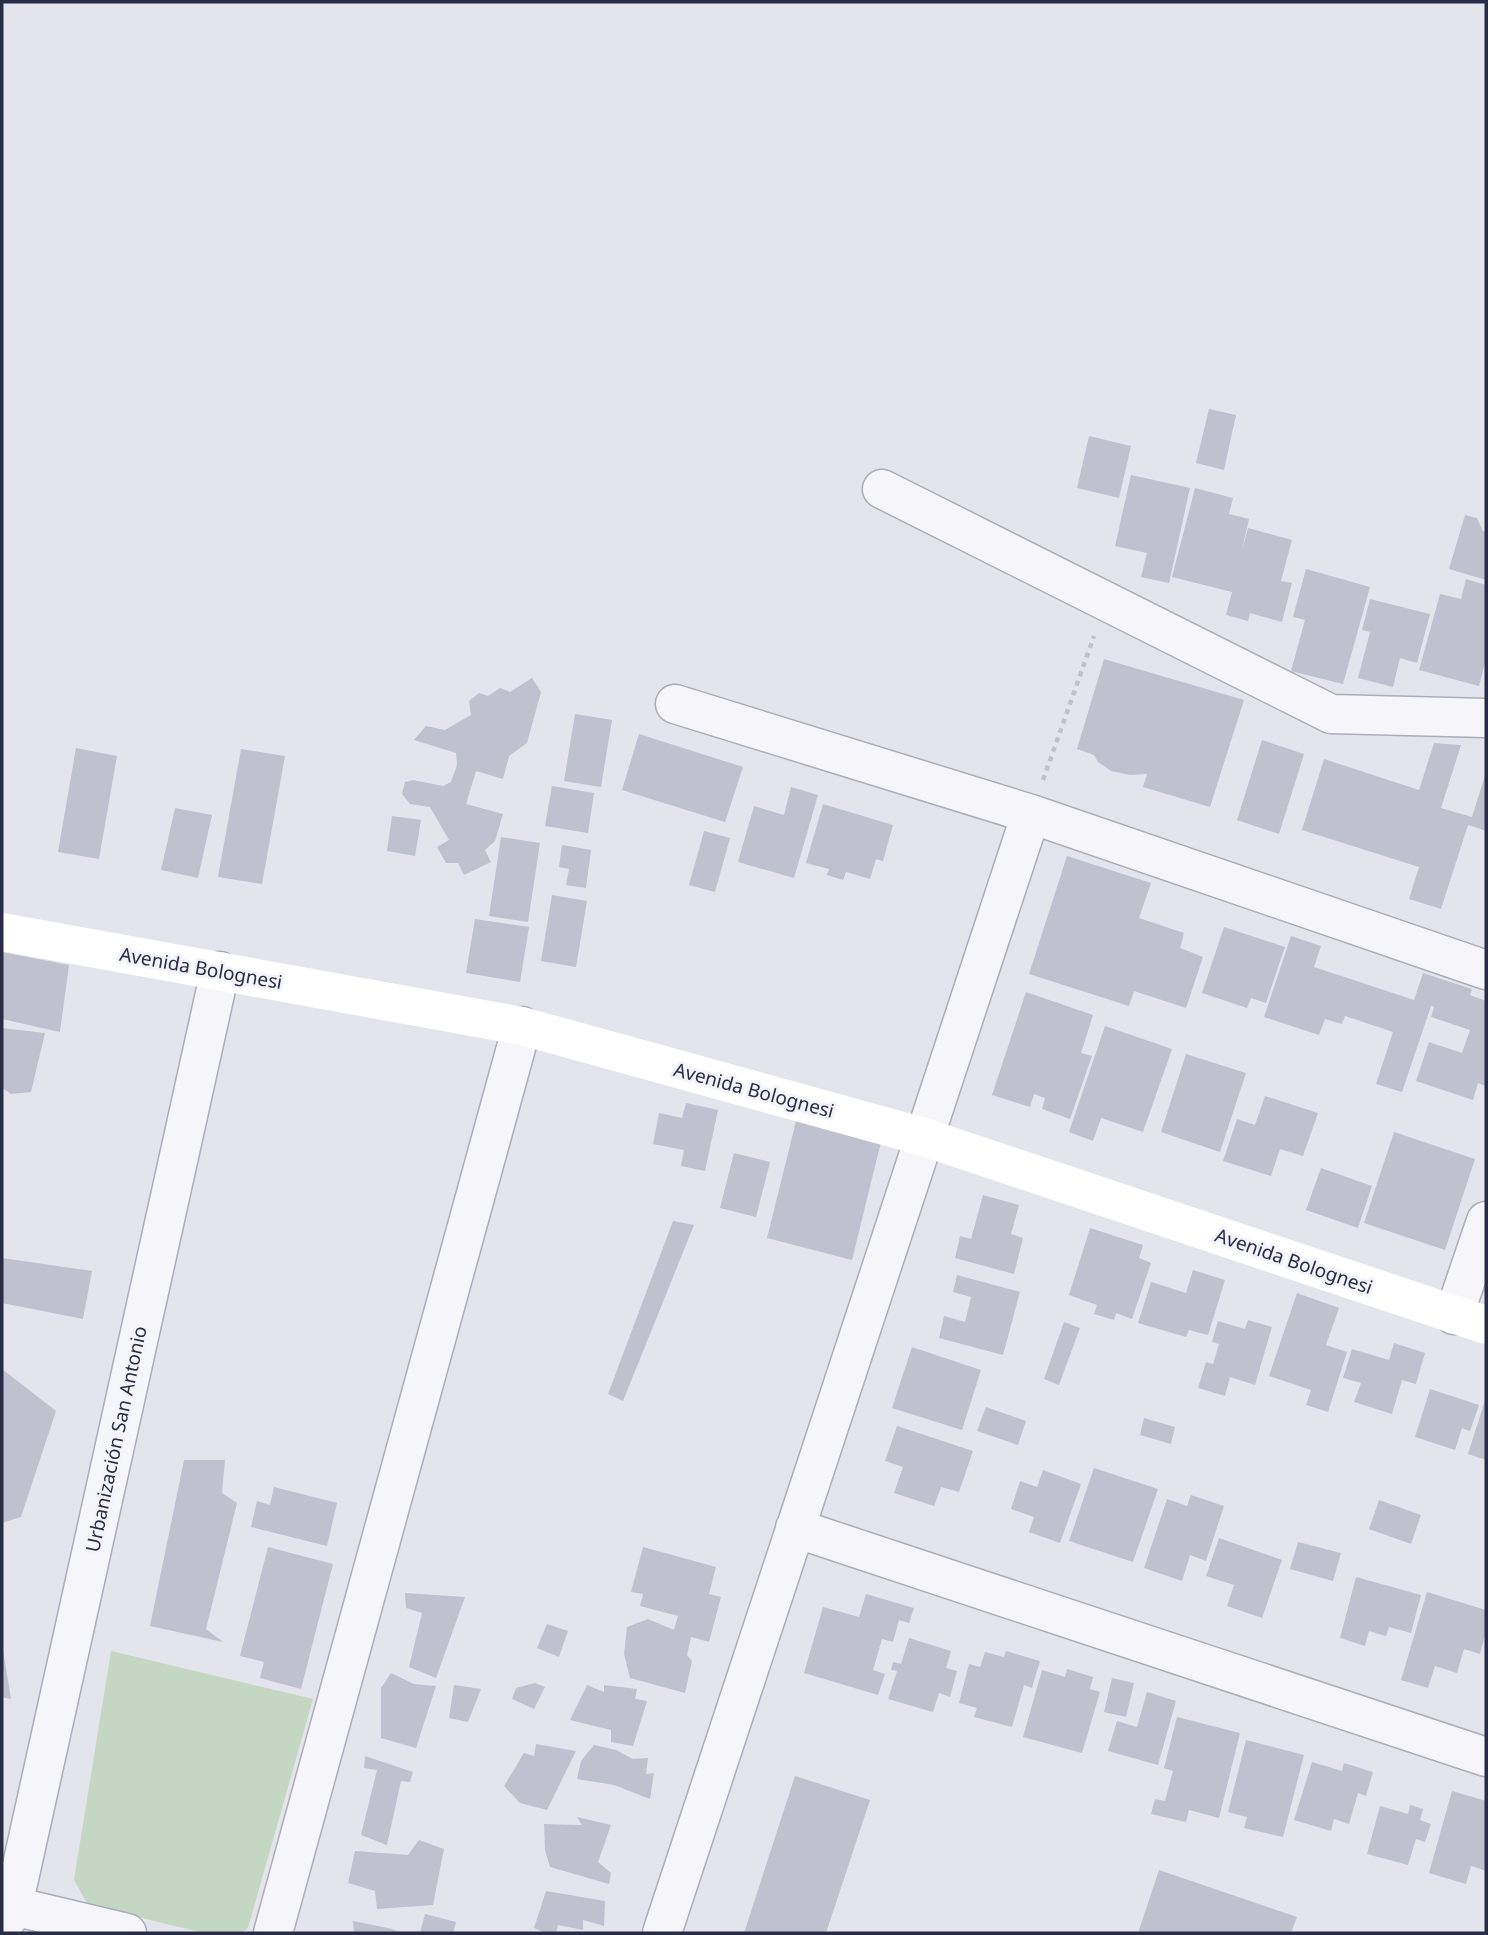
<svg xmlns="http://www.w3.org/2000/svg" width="1488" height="1935" font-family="'Noto Sans',sans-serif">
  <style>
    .green { fill: #c3d7c3 }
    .building { fill: #bfc1cf }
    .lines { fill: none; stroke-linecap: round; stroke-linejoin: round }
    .street-casing { stroke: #abadba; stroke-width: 41 }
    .path { stroke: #c0c1cb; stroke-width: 4.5; stroke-dasharray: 5 5; stroke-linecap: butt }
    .street { stroke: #f6f6fa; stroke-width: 38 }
    .secondary { stroke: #fff; stroke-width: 38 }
    .labels { text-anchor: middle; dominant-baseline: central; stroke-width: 6; stroke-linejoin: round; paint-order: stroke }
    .street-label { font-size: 19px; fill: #282c46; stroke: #f3f4f9 }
  </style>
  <rect width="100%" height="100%" fill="#e3e4ec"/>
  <path class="green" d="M111,1651L313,1699L248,1928L242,1933H204L88,1905L74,1880Z"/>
  <path class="building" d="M1209,409L1236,415L1224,470L1196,463Z
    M1089,436L1131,446L1119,498L1077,488Z
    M1131,475L1190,488L1169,583L1141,577L1147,553L1115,546Z
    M1195,488L1233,498L1229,514L1249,519L1241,554L1248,528L1292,540L1281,581L1292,583L1282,622L1250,613L1248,621L1226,615L1232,592L1172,577Z
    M1465,515L1477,518L1483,531L1486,532V580L1449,569Z
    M1306,569L1370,587L1343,684L1291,671L1305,620L1293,617Z
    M1466,579L1486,585V659L1479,686L1419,670L1440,594L1461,599Z
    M1370,599L1430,614L1417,663L1400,658L1393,687L1358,678L1370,632L1362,630Z
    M1104,659L1244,700L1210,807L1143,787L1147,774L1130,775L1111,771L1098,762L1094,755L1077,749Z
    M532,678L541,692L527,743L509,756L503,779L476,771L466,804L503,814L495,841L485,850L491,862L464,875L458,863H446L437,847L449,840L430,807L410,804L402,794L405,782L413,780L443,786L451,782L457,765L456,753L414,740L426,726L445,730L471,715L469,701L479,693L488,696L500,688L510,692Z
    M575,714L612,720L601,787L564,781Z
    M639,734L743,767L725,822L622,790Z
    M1262,740L1304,754L1279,834L1237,820Z
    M1434,743L1461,745L1441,808L1472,817L1486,772V831L1468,825L1441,909L1409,899L1419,867L1302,830L1324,759L1419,790Z
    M76,748L117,756L99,859L58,852Z
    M241,749L285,756L262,884L218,877Z
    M552,786L594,793L588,833L545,826Z
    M791,787L818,795L794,878L738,862L754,806L784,815Z
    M823,804L893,825L883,861L876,859L870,879L846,872L843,880L827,875L829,869L806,863Z
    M175,808L212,815L198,878L161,870Z
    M392,816L421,820L415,856L387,851Z
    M704,831L730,838L715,892L689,885Z
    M501,837L540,843L528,922L489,916Z
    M562,845L591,850L586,888L566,885L569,869L559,867Z
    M1067,856L1151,883L1139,918L1184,933L1180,948L1203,957L1186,1008L1134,991L1129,1006L1029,974Z
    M552,895L587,901L576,967L541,961Z
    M475,919L529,927L520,982L466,973Z
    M1224,927L1285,947L1266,1003L1251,998L1247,1008L1202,993Z
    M1291,936L1321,946L1314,967L1414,1000L1423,973L1472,989L1470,995L1486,1001V1086L1478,1083L1473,1100L1416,1081L1429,1042L1462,1053L1470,1030L1431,1017L1434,1007L1431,1006L1402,1092L1376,1084L1393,1032L1345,1016L1342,1024L1325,1019L1319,1035L1264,1017Z
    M2,952L69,965L60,1032L2,1019Z
    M1026,992L1093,1015L1081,1053L1092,1056L1070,1119L1042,1109L1045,1098L1034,1094L1030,1107L992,1095Z
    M1105,1026L1172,1049L1143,1132L1101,1118L1093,1141L1069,1132Z
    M2,1028L45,1033L31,1092L11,1094L2,1088Z
    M1186,1054L1246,1073L1220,1152L1161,1132Z
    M1265,1096L1318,1113L1303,1156L1280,1149L1271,1176L1223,1161L1237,1119L1255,1125Z
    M686,1103L718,1110L705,1171L681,1166L684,1150L653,1144L659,1113L682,1118Z
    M797,1117L882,1138L852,1260L767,1238Z
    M1394,1132L1475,1159L1445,1250L1364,1223Z
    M734,1153L770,1162L756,1217L720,1208Z
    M1321,1168L1372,1186L1358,1228L1306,1210Z
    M983,1195L1019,1205L1011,1234L1023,1238L1014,1274L955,1258L960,1236L971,1239Z
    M673,1221L694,1225L623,1401L608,1394Z
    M1090,1228L1143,1245L1139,1258L1151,1263L1132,1319L1116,1313L1114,1320L1094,1314L1097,1305L1069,1295Z
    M2,1258L92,1271L83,1319L2,1303Z
    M1193,1270L1225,1280L1208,1335L1189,1330L1186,1337L1138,1323L1151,1282L1186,1293Z
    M957,1275L1020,1292L1003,1355L939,1338L944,1316L965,1322L971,1297L953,1292Z
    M1297,1293L1339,1308L1326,1345L1347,1352L1328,1412L1306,1405L1311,1390L1269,1376Z
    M1248,1320L1272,1327L1255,1385L1230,1377L1225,1396L1198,1388L1206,1362L1213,1364L1219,1344L1212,1342L1218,1321L1245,1329Z
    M1064,1322L1080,1328L1059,1385L1044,1379Z
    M1394,1343L1425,1353L1416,1384L1402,1380L1392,1414L1354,1402L1361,1383L1343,1378L1352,1349L1389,1360Z
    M912,1347L981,1370L962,1430L892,1408Z
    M2,1369L56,1411L21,1517L2,1523Z
    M1430,1389L1479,1405L1470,1431L1462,1428L1455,1450L1415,1437Z
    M1486,1397V1460L1468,1454Z
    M986,1407L1026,1421L1018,1445L977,1431Z
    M1144,1418L1175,1427L1171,1444L1140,1435Z
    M897,1426L973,1451L959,1492L941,1487L934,1506L894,1493L903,1467L885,1461Z
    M184,1460H225L222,1493L237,1503L206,1629L223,1642L150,1626Z
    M1094,1468L1158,1489L1133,1562L1069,1541Z
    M1043,1470L1081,1484L1060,1543L1029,1532L1034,1517L1011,1509L1020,1481L1037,1487Z
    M274,1487L337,1503L327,1546L251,1527L257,1501L270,1505Z
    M1191,1495L1224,1506L1206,1561L1190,1555L1182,1581L1144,1568L1167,1499L1187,1506Z
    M1379,1500L1421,1515L1411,1544L1369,1529Z
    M1219,1538L1282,1560L1262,1618L1227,1606L1234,1585L1206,1576Z
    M1298,1542L1341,1553L1333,1581L1290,1569Z
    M268,1547L333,1564L301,1689L260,1678L264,1662L240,1656Z
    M643,1547L716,1567L709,1594L721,1597L709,1642L691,1637L687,1655L692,1661L685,1693L630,1678L624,1654L627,1627L648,1619L674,1630L678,1616L640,1606L643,1594L631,1592Z
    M1356,1577L1421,1595L1411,1633L1389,1627L1386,1636L1369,1631L1365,1646L1340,1638Z
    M1427,1592L1486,1610V1632L1480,1654L1464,1649L1457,1673L1435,1666L1428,1688L1401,1680Z
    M405,1593L465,1597L436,1678L409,1667L422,1613L406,1608Z
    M866,1594L914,1608L909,1623L899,1620L893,1642L882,1639L873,1670L885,1674L878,1695L804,1673L823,1607L859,1617Z
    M547,1624L568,1631L559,1657L537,1648Z
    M909,1638L951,1651L946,1668L957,1671L950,1697L939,1693L933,1712L888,1699L897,1671L891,1670L893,1662L901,1664Z
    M2,1650H3L11,1699L2,1697Z
    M1006,1651L1040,1661L1032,1688L1024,1685L1012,1727L974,1717L977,1708L959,1703L969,1664L980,1667L985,1652L1004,1657Z
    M1067,1669L1093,1677L1090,1689L1100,1692L1082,1753L1023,1737L1042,1670L1065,1677Z
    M391,1673L414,1684L436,1686L416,1748L381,1738V1688Z
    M1112,1678L1134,1683L1126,1717L1104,1712Z
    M535,1683L545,1687L534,1709L512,1699L516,1688Z
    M454,1685L481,1689L468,1722L449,1718Z
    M587,1685L604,1692V1685L637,1689L635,1699L647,1701L633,1746L611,1742V1730L570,1720Z
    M1147,1692L1176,1701L1158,1765L1108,1751L1117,1721L1137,1727Z
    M1177,1717L1240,1733L1219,1818L1189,1810L1186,1822L1151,1814L1155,1799L1165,1801L1173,1771L1164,1768Z
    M1246,1740L1304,1755L1283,1837L1244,1828L1247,1817L1228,1812Z
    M536,1744L576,1751L547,1810L520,1803L504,1786L524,1753L534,1756Z
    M594,1745L616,1750L633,1759L648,1758L646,1774L654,1773L650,1799L614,1785L577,1779L581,1761Z
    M365,1756L413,1772L410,1782L401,1781L387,1845L361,1835L377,1770L364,1768Z
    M1312,1762L1342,1771L1344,1763L1373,1772L1366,1796L1358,1793L1349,1824L1334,1819L1331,1831L1294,1820Z
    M795,1776L870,1800L826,1933H744Z
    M1452,1791L1486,1801V1871L1471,1866L1466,1884L1429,1873Z
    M1410,1805L1423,1809L1420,1820L1431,1824L1425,1842L1416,1839L1408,1865L1367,1854L1380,1806L1408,1814Z
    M577,1817L611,1825L598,1862L611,1873L609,1884L550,1867L545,1850L544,1824L582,1825Z
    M419,1840L444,1849L433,1905L377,1909L375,1891L348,1883L355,1851L408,1855Z
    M1159,1870L1297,1917L1291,1933H1138Z
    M546,1891L605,1901L604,1926L583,1920V1930L558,1925L556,1933H545L534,1928Z
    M425,1914L456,1922L453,1933H420Z
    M353,1921L388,1928L404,1933H354Z"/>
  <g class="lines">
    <g class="street-casing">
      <path id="street" d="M882,489L1331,714L1486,718
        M675,704L1031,814L1486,970
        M1454,1315L1486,1221
        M795,1528L1486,1757
        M13,1906L127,1933
        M2,1929L13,1906L220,971
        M273,1933L522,1026
        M662,1933L1031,814"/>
    </g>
    <path class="path" d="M1043,780L1094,636"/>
    <use href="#street" class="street"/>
    <path class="secondary" d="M2,932L522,1026L924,1137L1486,1325"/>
  </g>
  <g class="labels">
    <g class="street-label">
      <text transform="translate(201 968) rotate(10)">Avenida Bolognesi</text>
      <text transform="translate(754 1090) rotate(15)">Avenida Bolognesi</text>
      <text transform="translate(1294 1261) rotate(19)">Avenida Bolognesi</text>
      <text transform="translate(116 1439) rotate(-78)">Urbanización San Antonio</text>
    </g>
  </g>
  <rect width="1488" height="1935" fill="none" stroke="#282c46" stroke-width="7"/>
</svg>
